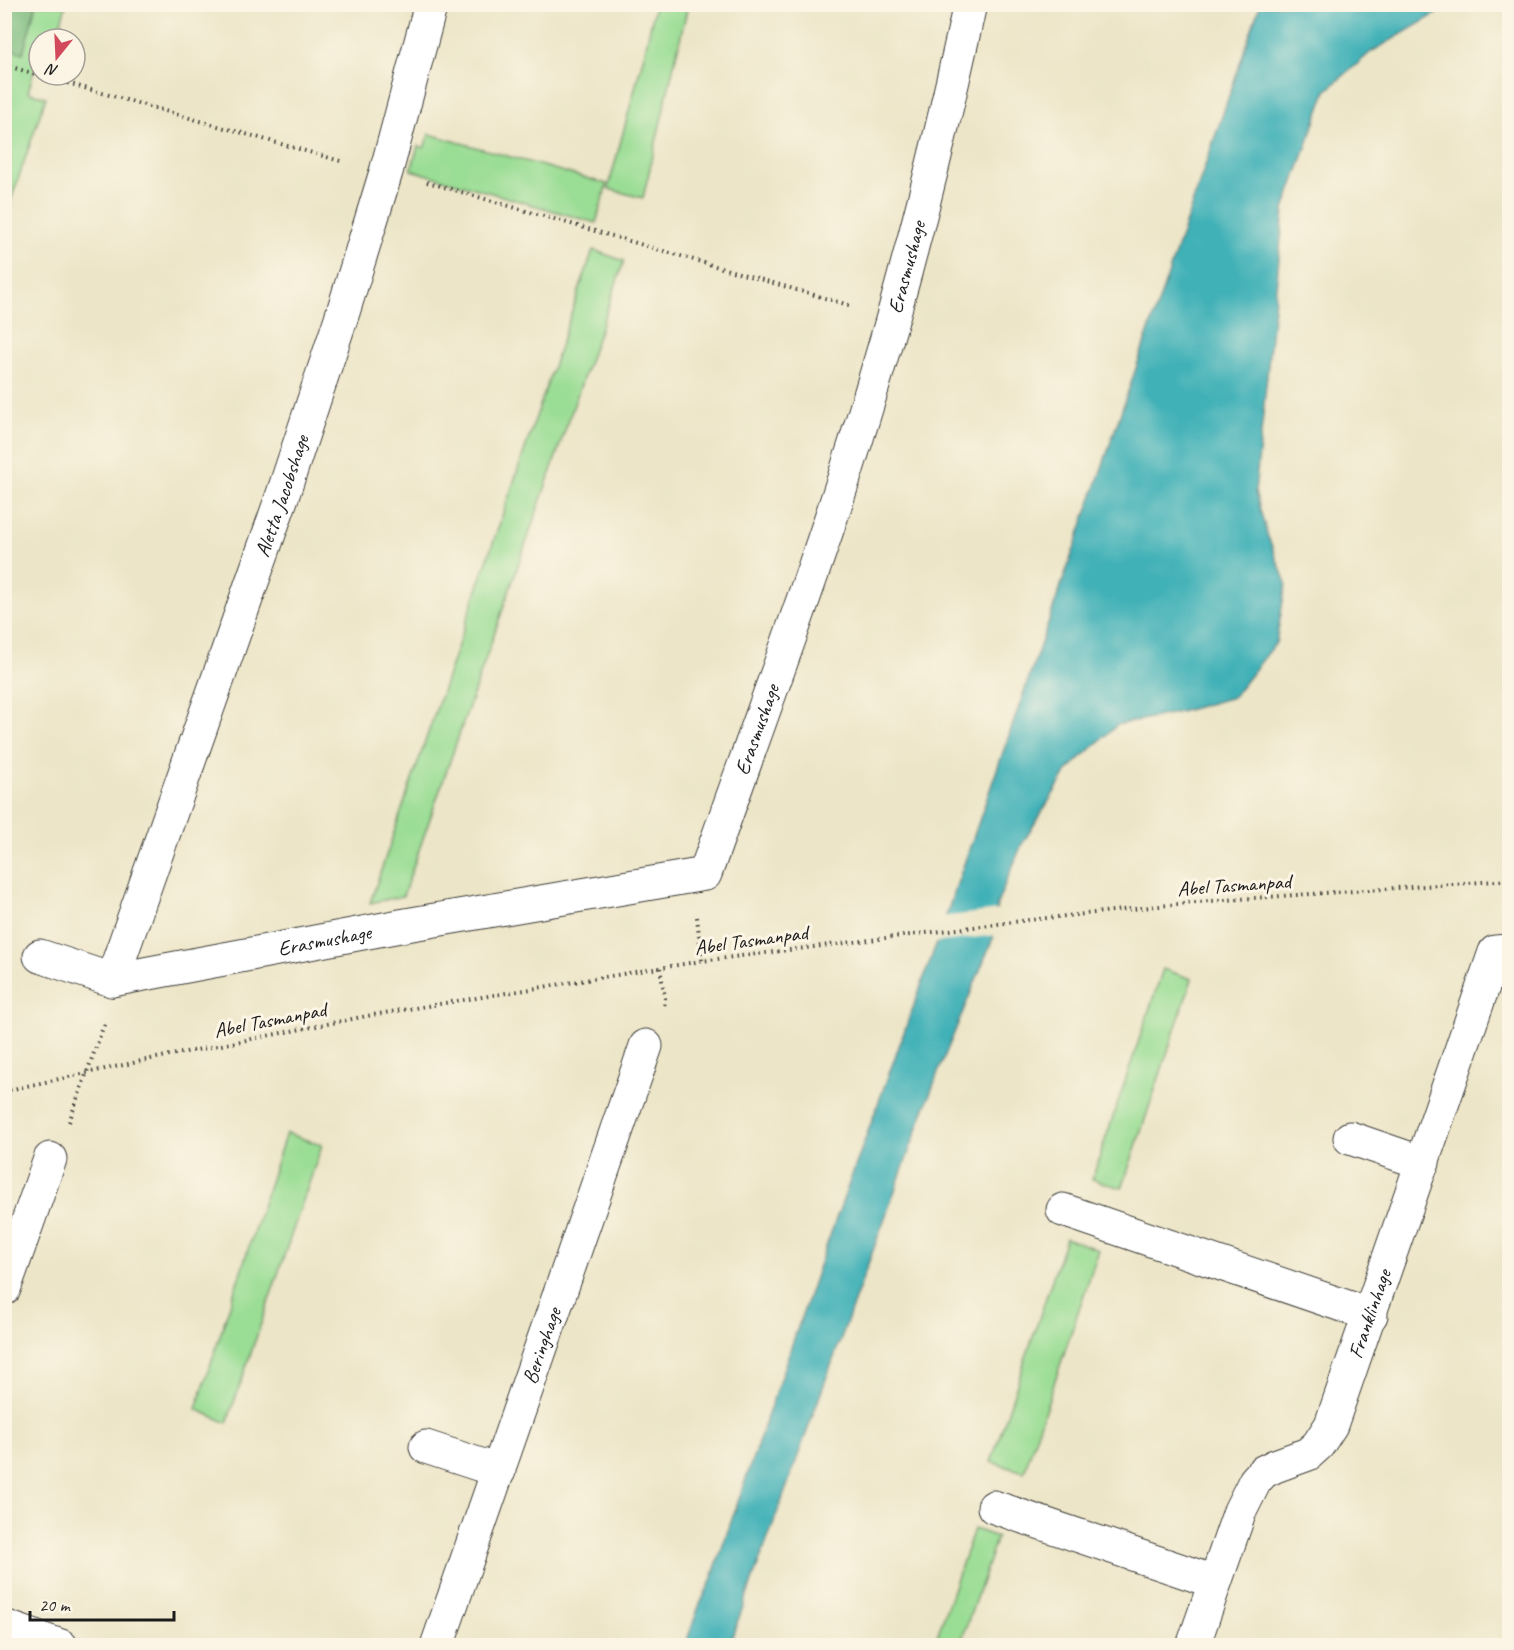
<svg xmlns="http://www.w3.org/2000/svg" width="1514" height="1650" font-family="Caveat,sans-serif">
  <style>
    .green { fill: #9add94; stroke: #5b7c58; stroke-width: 1.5 }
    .forest { fill: #7bbc7e; stroke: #4c6c4d; stroke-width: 1.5 }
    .water { fill: #40b1b7; stroke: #2e666a; stroke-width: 1.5 }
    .pier { fill: #ece5c7 }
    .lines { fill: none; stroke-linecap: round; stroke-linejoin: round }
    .minor-casing { stroke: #3b3a36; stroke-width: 35 }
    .path { stroke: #3b3a36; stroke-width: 4; stroke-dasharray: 1.5 4.5; stroke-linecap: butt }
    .minor { stroke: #fff; stroke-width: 33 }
    .labels { text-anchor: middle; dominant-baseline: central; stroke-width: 6; stroke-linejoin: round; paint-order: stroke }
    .street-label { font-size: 21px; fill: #1c1c1c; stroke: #fcf5e5 }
  </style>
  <rect width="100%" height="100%" fill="#fcf5e5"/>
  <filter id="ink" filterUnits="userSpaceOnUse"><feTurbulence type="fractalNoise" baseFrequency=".0167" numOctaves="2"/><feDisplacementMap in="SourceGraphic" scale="12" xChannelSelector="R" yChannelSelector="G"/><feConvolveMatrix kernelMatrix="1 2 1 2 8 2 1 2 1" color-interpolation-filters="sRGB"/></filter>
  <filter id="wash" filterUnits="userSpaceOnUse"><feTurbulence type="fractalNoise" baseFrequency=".008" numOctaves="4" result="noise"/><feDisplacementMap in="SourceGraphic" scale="24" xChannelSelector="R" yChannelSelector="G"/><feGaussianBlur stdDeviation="1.35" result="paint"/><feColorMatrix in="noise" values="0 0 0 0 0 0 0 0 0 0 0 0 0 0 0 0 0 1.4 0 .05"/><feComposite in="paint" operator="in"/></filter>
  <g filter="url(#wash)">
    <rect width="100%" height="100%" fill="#ece5c7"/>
    <path class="green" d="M5,5H66L56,39H39V53L28,92L46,97L5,218Z
      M655,5H688L643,198L608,189L645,51Z
      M429,134L607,184L596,223L411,170L418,146L424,148Z
      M593,250L624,261L403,896L370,903Z
      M1163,969L1192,979L1122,1188L1092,1179Z
      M286,1133L322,1145L227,1423L196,1409Z
      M1066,1238L1099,1250L1024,1472L991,1462Z
      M974,1529L997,1537L960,1645H934Z"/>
    <path class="forest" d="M4,5H36L23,53L5,48Z"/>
    <path class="water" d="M1260,5H1451L1371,52L1326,91L1284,210L1255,492L1267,534L1286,583L1276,643L1233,697L1180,712L1117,725L1068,770L1022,844L997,904L993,938L937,1075L729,1645L685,1646L699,1606L710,1583L820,1263L934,950L1092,497Z"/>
    <path class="pier" d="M999,910L996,935L933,943L942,917Z"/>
  </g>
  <g filter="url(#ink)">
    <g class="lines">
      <g class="minor-casing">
        <g id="minor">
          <path id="s1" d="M40,956L112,980L400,926L705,874C764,708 827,542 877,372C913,251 943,128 970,4"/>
          <path id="s2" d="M112,980L283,494L344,309L386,172L431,4"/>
          <path d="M1350,1138L1423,1163"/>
          <path d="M1063,1210L1371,1315"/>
          <path d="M4,1289L50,1159"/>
          <path d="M426,1447L499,1471"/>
          <path d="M994,1507L1215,1582"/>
          <path d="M4,1626L61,1646"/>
          <path id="s3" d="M437,1646L646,1046"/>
          <path id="s4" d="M1193,1646L1240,1511L1255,1481L1263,1472L1275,1466L1308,1454L1318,1445L1331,1425L1495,952L1510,951"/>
        </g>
      </g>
      <path class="path" d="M4,65L344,162
        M427,182L852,306
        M697,917L702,961
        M660,968L665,998L664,1009
        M4,1091L151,1059L372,1015L702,961L1029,920L1197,902L1510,880
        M69,1122L105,1022
        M1503,1646L1505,1641"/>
      <use href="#minor" class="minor"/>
    </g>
  </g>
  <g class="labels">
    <g class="street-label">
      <text stroke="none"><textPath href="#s1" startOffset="1318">Erasmushage</textPath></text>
      <text stroke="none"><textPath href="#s2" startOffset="513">Aletta Jacobshage</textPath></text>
      <text stroke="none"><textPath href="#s1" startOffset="832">Erasmushage</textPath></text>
      <text transform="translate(1234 885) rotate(-4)">Abel Tasmanpad</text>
      <text stroke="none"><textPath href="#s1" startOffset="292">Erasmushage</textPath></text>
      <text transform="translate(751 940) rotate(-8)">Abel Tasmanpad</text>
      <text transform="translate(270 1020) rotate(-11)">Abel Tasmanpad</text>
      <text stroke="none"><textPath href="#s4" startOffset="392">Franklinhage</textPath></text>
      <text stroke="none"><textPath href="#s3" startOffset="318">Beringhage</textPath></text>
    </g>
  </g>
  <rect width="1514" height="1650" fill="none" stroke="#fcf5e5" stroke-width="24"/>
  <g transform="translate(57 57) rotate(198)"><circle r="28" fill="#fcf5e5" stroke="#a29e95" stroke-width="1.5"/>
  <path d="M0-4.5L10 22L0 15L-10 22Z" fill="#d1495b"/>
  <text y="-9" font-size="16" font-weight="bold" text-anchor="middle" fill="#1c1c1c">N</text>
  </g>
  <path d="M30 1611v9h144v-9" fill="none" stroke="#1c1c1c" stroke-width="3"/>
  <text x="39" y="1611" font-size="18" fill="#1c1c1c" stroke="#fcf5e5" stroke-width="4.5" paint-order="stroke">20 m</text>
</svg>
